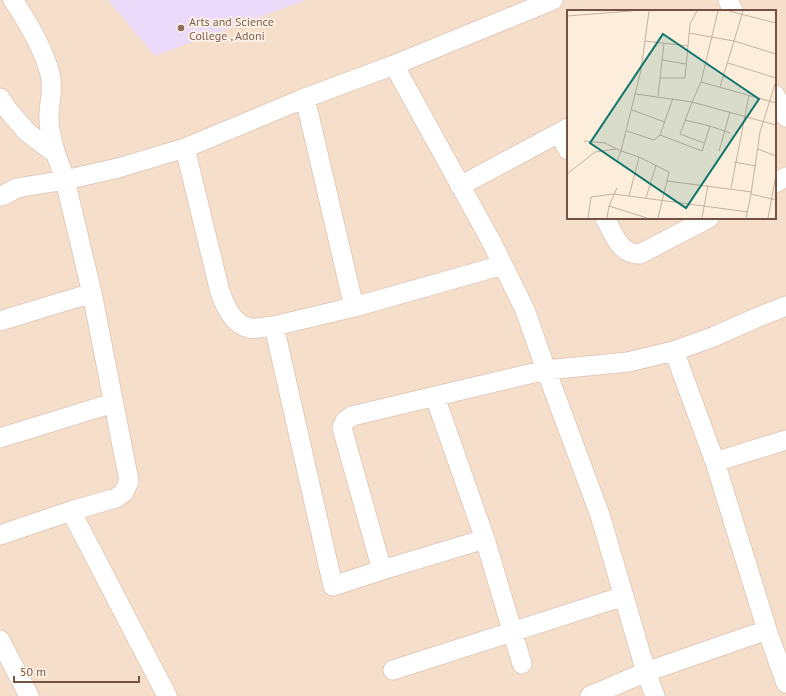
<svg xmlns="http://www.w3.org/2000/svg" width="786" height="696" font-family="'PT Sans',sans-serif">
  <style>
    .residential { fill: #f5dfcb; fill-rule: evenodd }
    .education { fill: #ebdaf9 }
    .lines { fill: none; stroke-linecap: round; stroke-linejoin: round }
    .minor-casing { stroke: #e3cbbc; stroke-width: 21 }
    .minor { stroke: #fff; stroke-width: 19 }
    .education-dot { fill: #8d6e63; stroke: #fff2e4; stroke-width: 1.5 }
    .labels { text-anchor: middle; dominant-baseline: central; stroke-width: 3.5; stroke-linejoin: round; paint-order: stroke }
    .education-label { font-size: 12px; fill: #785e54; stroke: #fff2e4; text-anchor: start }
    .inset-road { fill: none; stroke: #c6b0a0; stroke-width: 1 }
    .view { fill: #0f766e; fill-opacity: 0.15; stroke: #0f766e; stroke-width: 2 }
    .inset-edge { fill: none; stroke: #735245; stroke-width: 2 }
  </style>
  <rect width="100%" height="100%" fill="#fdeedc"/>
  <path class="residential" d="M0,0H786V696H0ZM568,11H775V218H568Z"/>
  <path class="education" d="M108,0H306L155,56Z"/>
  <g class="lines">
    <g class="minor-casing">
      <path id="minor" d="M728,0L733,11
        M775,95L786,117
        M0,98L8,110L27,132L56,154
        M305,98L354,307
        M559,133L568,150
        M185,148L220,292C225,305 232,324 249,328C256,329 266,327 274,326
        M775,183L786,177
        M460,186L568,128
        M2,196L17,188L65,180C58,159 49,139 49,117C49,102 54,91 50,74C44,50 27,21 13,0
        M605,218C613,233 620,255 640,254L709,218
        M0,321L92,293L65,180L118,168L185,148L305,98L394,65L553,0
        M674,351L715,462L767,630L786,683
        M435,397L485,539L382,570L333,586L274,326L354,307L503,265
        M0,438L113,403
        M715,462L786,440
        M71,511L167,696
        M0,535L71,511L116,498L124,492L129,481L92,293
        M485,539L522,664
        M382,570L342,428L345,421L352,416L546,370L525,310L491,241L394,65
        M0,640L29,696
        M393,670L624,596
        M590,696L646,672L767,630
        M655,696L646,672L600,515L546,370L628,362L674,351L713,337L756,318L786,306"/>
    </g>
    <use href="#minor" class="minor"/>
  </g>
  <circle class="education-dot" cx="181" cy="28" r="4"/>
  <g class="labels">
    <g class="education-label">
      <text x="189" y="21">Arts and Science<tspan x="189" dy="14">College , Adoni</tspan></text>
    </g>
  </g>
  <g transform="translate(567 10)">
    <rect width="209" height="209" fill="#fdeedc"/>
    <path class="inset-road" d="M82,1L74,60L54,141L72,147L62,186L181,202M151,1L134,72L125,92L209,115M162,1L209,13M176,1L167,31L209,44M0,6L64,1M122,23L167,31L153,77M78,31L121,36M95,50L119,54M161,53L209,68M93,68H118L123,14L130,1M209,71L193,122L184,184L209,190M134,72L209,93M69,84L125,92L113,124L137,133M91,86L97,33M106,88L93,125L135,141L143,116L118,110M65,100L98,112M143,116L163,123M60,121L87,130L93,125M17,131L38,133L54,141L50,151M191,139L209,146M152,141L163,102M72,147L102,162L91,208M167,152L189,156M0,164L28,142L49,139M100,171L185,182M50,178L42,196L80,208M164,178L182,85M79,188L89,155M21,208L24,187L46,184L62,186M40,208L42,196M135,208L141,175M179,208L184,184M201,208L209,165"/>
    <path class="view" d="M96,24L192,89L119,198L23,133Z"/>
    <rect width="209" height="209" class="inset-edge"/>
  </g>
  <path d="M14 676v6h125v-6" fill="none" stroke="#735245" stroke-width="2"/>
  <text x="20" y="676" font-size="12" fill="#735245" stroke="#fff2e4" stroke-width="3" paint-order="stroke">50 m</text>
</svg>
